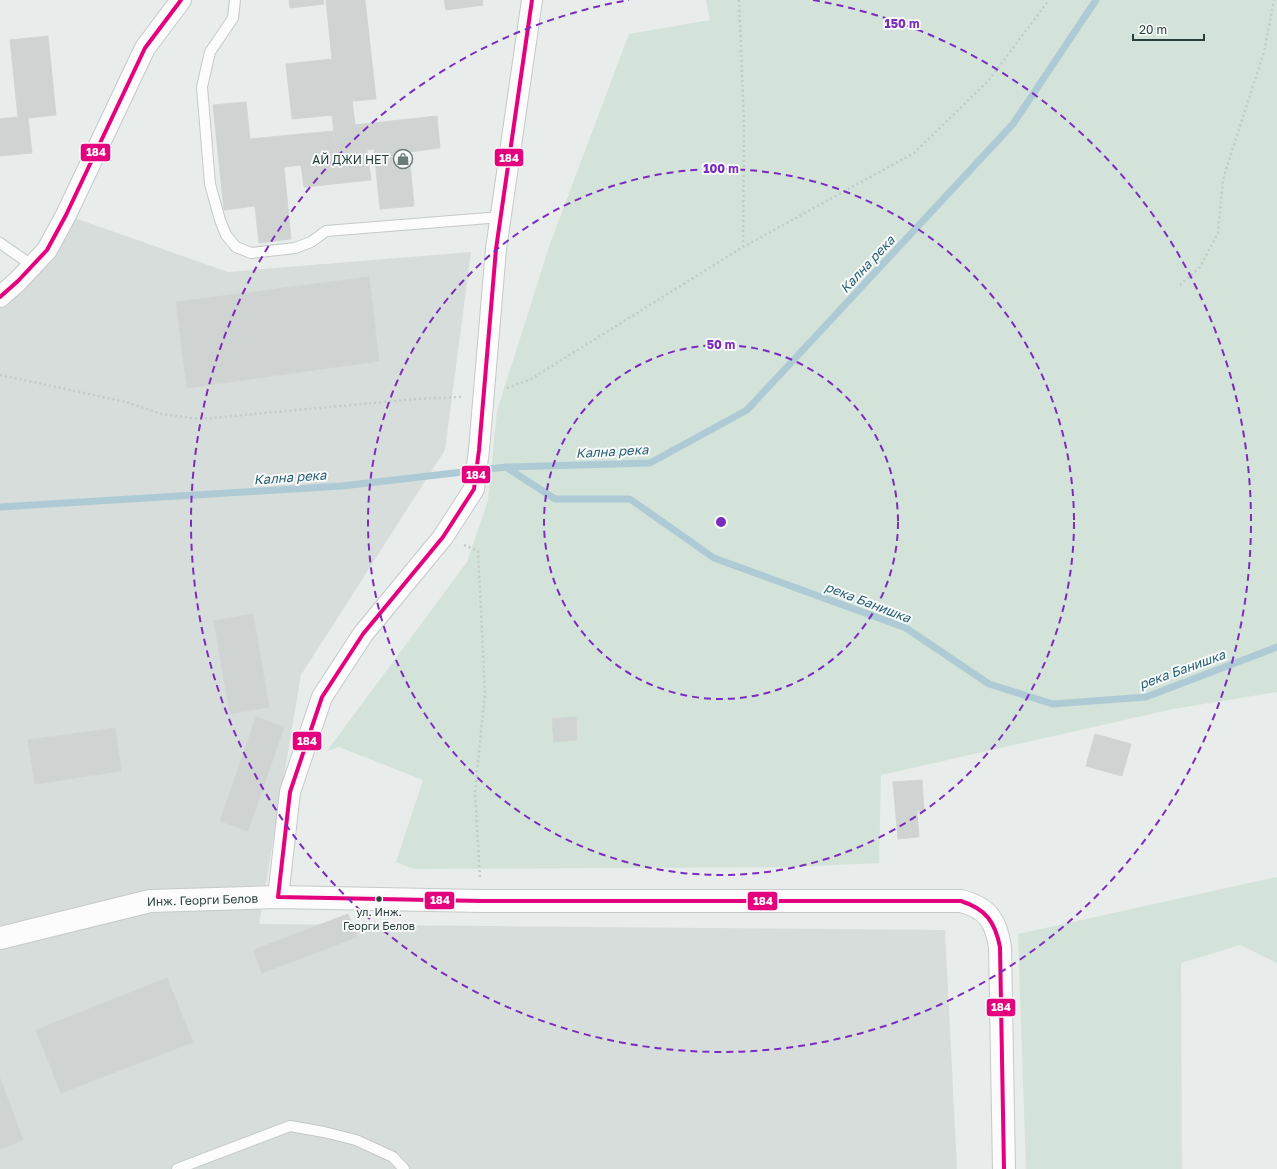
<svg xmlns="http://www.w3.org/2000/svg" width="1277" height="1169" font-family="'Golos Text',sans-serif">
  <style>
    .built { fill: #d7ddda }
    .green { fill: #d3e3da }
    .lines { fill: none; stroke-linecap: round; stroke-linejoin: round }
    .stream { stroke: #aecbd5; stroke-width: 7 }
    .building { fill: #cfd3d2; stroke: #d1d5d3 }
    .lane-casing { stroke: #c5c9c8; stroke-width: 12 }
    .street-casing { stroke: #c5c9c8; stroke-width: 22 }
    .secondary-casing { stroke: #c5cac9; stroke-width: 24 }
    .path { stroke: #c3cbca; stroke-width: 2.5; stroke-dasharray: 2 3; stroke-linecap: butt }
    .lane { stroke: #fcfcfc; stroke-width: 10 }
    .street { stroke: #fcfcfc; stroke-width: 20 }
    .secondary { stroke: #fcfcfc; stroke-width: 22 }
    .bus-1-casing { stroke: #f7faf9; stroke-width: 7 }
    .bus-1 { stroke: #e5007d; stroke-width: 4 }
    .ring { fill: none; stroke: #7b2cbf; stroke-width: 2; stroke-dasharray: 7 5 }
    .bus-dot { fill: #273e3b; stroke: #f7faf9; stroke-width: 1.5 }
    .labels { text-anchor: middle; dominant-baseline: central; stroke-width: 4; stroke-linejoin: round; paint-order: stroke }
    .bus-label { font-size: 11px; fill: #273e3b; stroke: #f7faf9 }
    .poi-label { font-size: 12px; fill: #273e3b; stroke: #f7faf9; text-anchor: end }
    .street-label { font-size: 12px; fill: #273e3b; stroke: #f7faf9 }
    .water-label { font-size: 13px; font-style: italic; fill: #275e74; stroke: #f7faf9 }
    .centre { fill: #7b2cbf; stroke: #f7faf9; stroke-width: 2 }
    .ring-label { font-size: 12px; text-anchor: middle; font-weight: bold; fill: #7b2cbf; stroke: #f7faf9; stroke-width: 4; stroke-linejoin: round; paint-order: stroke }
    .line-badge { stroke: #f7faf9; stroke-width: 1.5 }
    .badge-label { font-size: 11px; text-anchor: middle; font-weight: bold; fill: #fff }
  </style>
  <rect width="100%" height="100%" fill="#e8ecea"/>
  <path class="built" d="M66,215L228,272L471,252L445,450L301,675L259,924L945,930L957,1169H0V297Z"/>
  <path class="green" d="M706,0H1277V692L1173,709L881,775L879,863L792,867L414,869L396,862L423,780L339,747L327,751L467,562L488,501L497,411L550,244L629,34L710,20Z
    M1277,877V963L1240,945L1181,963L1182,1169H1026L1018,934Z"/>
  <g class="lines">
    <path class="stream" d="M506,467L555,499H630L714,558L906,628L989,684L1053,704L1146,697L1277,647
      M0,507L342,486L506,467L650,463L747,410L1013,124L1096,0"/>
  </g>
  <path class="building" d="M289,0H323L324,4L290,8Z
    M326,0H365L376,99L352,101L355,125L437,116L440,148L409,152L414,206L380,209L374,149L336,153L332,115L292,119L286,64L332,59Z
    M444,0H482L483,5L446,10Z
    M48,36L56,115L28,118L32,153L0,156V119L18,117L10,40Z
    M246,102L250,139L333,131L336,153L367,150L371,180L304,187L301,165L284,167L291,239L259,243L255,206L224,210L213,105Z
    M369,277L379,361L187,388L176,302Z
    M253,614L269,707L230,714L214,621Z
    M256,717L284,727L248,831L220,821Z
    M576,717L577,740L554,742L552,719Z
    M115,728L121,771L35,784L28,740Z
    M1095,734L1131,744L1122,776L1086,766Z
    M922,780L924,811H917L919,837L898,839L893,782Z
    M348,914L357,937L262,973L253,950Z
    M167,978L193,1042L61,1093L36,1030Z
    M0,1078L23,1140L0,1149Z"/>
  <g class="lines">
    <g class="lane-casing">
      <path id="lane" d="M235,0L233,18L210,52L202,87L210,184L220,220L226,235L236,247L251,253L295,248L311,242L326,231L501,217
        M0,243L33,266
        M177,1169L290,1126L324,1132L356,1140L393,1157L404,1169"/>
    </g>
    <g class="street-casing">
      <path id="street" d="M0,297L18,281L47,250L66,215L145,48L181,0
        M278,897L290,792L322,697L363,634L443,537L474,489L479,450L496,249L532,0"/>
    </g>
    <g class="secondary-casing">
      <g id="secondary">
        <path id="s1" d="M0,938L150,901L278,897L481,901H961C988,908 996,921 1000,947L1004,1169"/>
      </g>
    </g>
    <path class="path" d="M739,0L744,122L743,246
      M1180,285L1200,267L1218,233L1223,179L1264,52L1274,0
      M0,375L126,402L162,414L200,419L416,399L461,397
      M507,388L531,379L743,247L914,153L988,81L1049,0
      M464,545L478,551L485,693L475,791L480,878"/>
    <use href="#lane" class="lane"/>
    <use href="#street" class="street"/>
    <use href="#secondary" class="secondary"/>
    <g class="bus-1-casing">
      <path id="bus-1" d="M0,297L18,281L47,250L66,215L145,48L181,0
        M278,897L481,901H961C986,909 995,922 1000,947L1004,1169
        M278,897L290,792L322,697L363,634L443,537L474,489L479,450L496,249L532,0"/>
    </g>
    <use href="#bus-1" class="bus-1"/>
  </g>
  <g class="ring">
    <circle cx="721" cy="522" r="177"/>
    <circle cx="721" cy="522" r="353"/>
    <path d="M813 0A530 530 0 1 1 629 0"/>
  </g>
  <defs>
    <g id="shop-ring" transform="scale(1)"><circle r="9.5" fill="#f7faf9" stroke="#6b7b78" stroke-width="1.5"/><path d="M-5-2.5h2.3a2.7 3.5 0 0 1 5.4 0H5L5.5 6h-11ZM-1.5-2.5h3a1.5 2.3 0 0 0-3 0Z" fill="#6b7b78"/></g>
  </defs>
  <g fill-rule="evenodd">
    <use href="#shop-ring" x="403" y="159"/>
  </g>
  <circle class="bus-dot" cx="379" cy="899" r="3.5"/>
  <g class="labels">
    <g class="bus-label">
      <text x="379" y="911">ул. Инж.<tspan x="379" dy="14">Георги Белов</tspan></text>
    </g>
    <g class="poi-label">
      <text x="389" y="159">АЙ ДЖИ НЕТ</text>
    </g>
    <g class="street-label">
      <text stroke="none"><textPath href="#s1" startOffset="207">Инж. Георги Белов</textPath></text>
    </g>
    <g class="water-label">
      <text transform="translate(867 264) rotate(-47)">Кална река</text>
      <text transform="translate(612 451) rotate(-3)">Кална река</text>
      <text transform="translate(290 477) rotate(-4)">Кална река</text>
      <text transform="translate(868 602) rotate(21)">река Банишка</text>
      <text transform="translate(1182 669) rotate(-20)">река Банишка</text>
    </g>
  </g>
  <circle cx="721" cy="522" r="6" class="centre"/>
  <g class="ring-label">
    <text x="902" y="28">150 m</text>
    <text x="721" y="173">100 m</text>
    <text x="721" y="349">50 m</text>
  </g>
  <g class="line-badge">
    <rect x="80" y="143" width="31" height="19" rx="4" fill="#e5007d"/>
    <rect x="494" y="148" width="30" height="19" rx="4" fill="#e5007d"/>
    <rect x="461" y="465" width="30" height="19" rx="4" fill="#e5007d"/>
    <rect x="292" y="731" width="30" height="20" rx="4" fill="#e5007d"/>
    <rect x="424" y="891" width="31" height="19" rx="4" fill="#e5007d"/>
    <rect x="747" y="891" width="31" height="20" rx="4" fill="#e5007d"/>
    <rect x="986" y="998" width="30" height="19" rx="4" fill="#e5007d"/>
  </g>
  <g class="badge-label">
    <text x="96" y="156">184</text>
    <text x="509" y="162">184</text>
    <text x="476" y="479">184</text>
    <text x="307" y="745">184</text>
    <text x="440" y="904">184</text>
    <text x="763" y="905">184</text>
    <text x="1001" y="1011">184</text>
  </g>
  <path d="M1133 34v6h71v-6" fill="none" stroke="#273e3b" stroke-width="2"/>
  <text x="1139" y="34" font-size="12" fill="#273e3b" stroke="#f7faf9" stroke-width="3" paint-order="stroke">20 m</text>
</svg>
